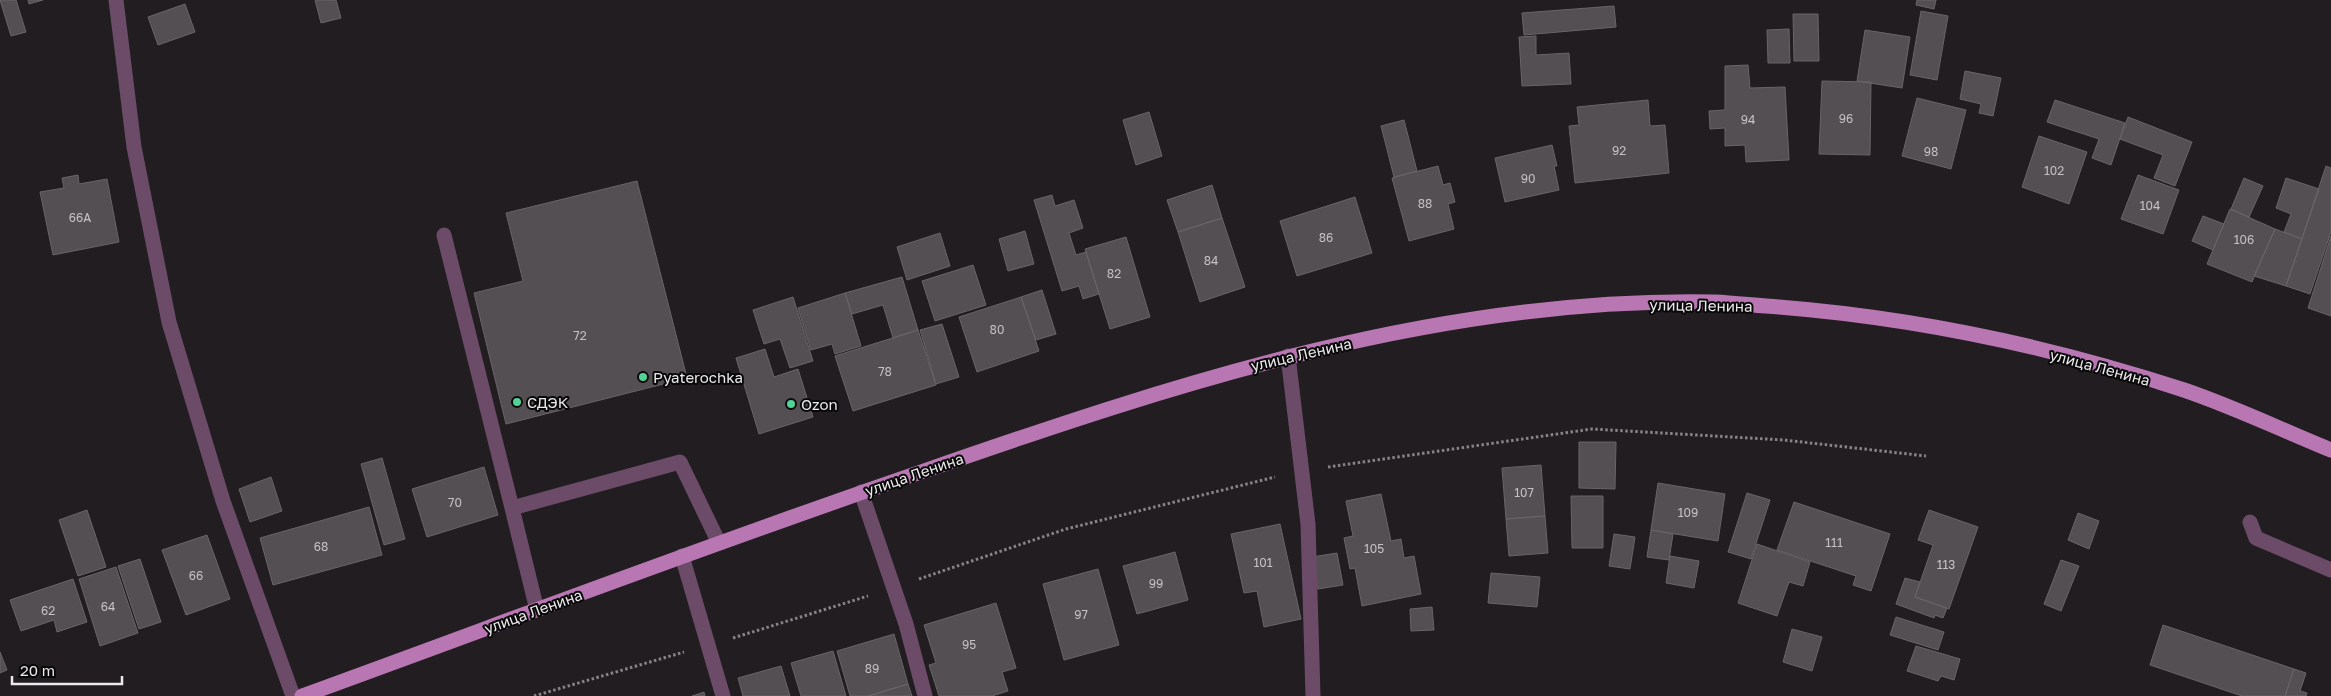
<svg xmlns="http://www.w3.org/2000/svg" width="2331" height="696" font-family="'Golos Text',sans-serif">
  <style>
    .building { fill: #534f53; stroke: #686468 }
    .lines { fill: none; stroke-linecap: round; stroke-linejoin: round }
    .path { stroke: #878486; stroke-width: 3; stroke-dasharray: 2.5 2.5; stroke-linecap: butt }
    .minor { stroke: #6b4b68; stroke-width: 15 }
    .major { stroke: #b876b3; stroke-width: 15 }
    .poi-dot { fill: #51d398; stroke: #090809; stroke-width: 2 }
    .labels { text-anchor: middle; dominant-baseline: central; stroke-width: 4; stroke-linejoin: round; paint-order: stroke }
    .number-label { font-size: 12px; fill: #c5c2c5 }
    .street-label { font-size: 15px; fill: #ebe9eb; stroke: #090809 }
    .poi-label { font-size: 15px; fill: #ebe9eb; stroke: #090809; text-anchor: start }
  </style>
  <rect width="100%" height="100%" fill="#211d20"/>
  <path class="building" d="M0,0H16L26,32L11,36Z
    M28,0H43L29,4Z
    M315,0H336L341,18L321,23Z
    M1917,0H1936L1934,9L1916,5Z
    M185,4L195,32L158,45L148,17Z
    M1614,6L1616,27L1524,35L1522,13Z
    M1921,11L1948,16L1937,80L1910,75Z
    M1793,14H1818L1819,61H1794Z
    M1789,29L1790,63H1768L1767,30Z
    M1865,30L1910,37L1902,88L1857,81Z
    M1536,36V55L1569,53L1571,84L1522,86L1519,37Z
    M1748,65L1750,88L1785,87L1789,160L1746,162L1745,145L1725,146V128L1710,129L1709,111L1725,110V66Z
    M1965,71L2001,78L1993,116L1979,113L1981,104L1960,99Z
    M1822,81L1871,82L1870,155L1819,154Z
    M1917,98L1966,110L1951,169L1902,156Z
    M1648,100L1650,126L1665,125L1669,173L1575,183L1569,126L1579,125L1577,107Z
    M2055,100L2125,123L2111,165L2092,158L2099,139L2047,122Z
    M1149,112L1162,156L1136,165L1123,120Z
    M2128,117L2192,142L2175,186L2154,178L2163,155L2120,139Z
    M1404,120L1417,171L1394,177L1381,126Z
    M2039,136L2087,152L2069,204L2022,187Z
    M1552,145L1557,166H1554L1559,190L1505,202L1495,158Z
    M1438,166L1443,185L1450,183L1455,202L1448,204L1454,229L1409,241L1392,178Z
    M2326,166L2331,168V232L2310,294L2286,286Z
    M78,175L79,184L107,179L119,242L53,255L40,192L64,188L62,178Z
    M2138,175L2179,190L2163,234L2121,219Z
    M2244,178L2263,186L2249,217L2231,209Z
    M2286,178L2319,189L2302,239L2284,232L2291,214L2276,208Z
    M637,181L687,378L506,424L474,293L523,281L506,213Z
    M1212,185L1222,218L1178,232L1167,200Z
    M1052,195L1055,206L1074,200L1083,228L1069,233L1076,255L1086,252L1099,294L1083,299L1079,286L1062,291L1034,200Z
    M1355,197L1372,253L1297,276L1280,221Z
    M2230,209L2275,229L2252,282L2207,264Z
    M2203,216L2224,224L2213,250L2192,241Z
    M1222,218L1245,287L1200,302L1178,232Z
    M2275,229L2302,239L2286,286L2254,276Z
    M1025,231L1034,264L1008,271L999,239Z
    M940,233L950,266L907,280L897,247Z
    M2331,236V316L2308,308Z
    M1126,237L1150,317L1110,329L1085,249Z
    M973,265L986,305L935,321L922,281Z
    M902,277L918,330L893,338L883,305L852,314L845,293Z
    M1042,290L1056,334L1036,340L1021,297Z
    M845,293L861,346L835,354L832,344L811,350L798,308Z
    M793,297L813,361L790,368L780,339L764,344L753,310Z
    M1021,297L1039,351L977,372L959,317Z
    M942,324L959,377L936,384L920,330Z
    M918,330L936,385L853,411L835,356Z
    M765,349L774,377L798,369L813,417L759,434L736,358Z
    M1579,442H1616L1615,489L1579,488Z
    M382,458L405,539L384,545L361,464Z
    M1541,465L1545,516L1506,519L1502,468Z
    M484,467L498,515L427,537L412,489Z
    M271,477L282,511L250,522L239,489Z
    M1658,483L1725,494L1718,541L1651,530Z
    M1747,493L1770,500L1751,559L1728,552Z
    M1381,494L1391,541L1401,539L1404,558L1414,556L1421,594L1362,606L1355,568L1350,569L1344,538L1353,536L1346,501Z
    M1571,496H1603V548H1572Z
    M1794,502L1890,534L1871,591L1853,585L1856,576L1777,550Z
    M369,507L382,555L273,585L260,538Z
    M87,510L106,567L78,576L59,520Z
    M1929,510L1978,527L1949,609L1915,597L1933,545L1918,540Z
    M2078,513L2099,521L2089,549L2068,540Z
    M1545,516L1548,553L1509,556L1506,519Z
    M1280,524L1301,619L1264,627L1257,591L1244,593L1231,534Z
    M1651,530L1673,534L1669,560L1647,557Z
    M1614,534L1635,537L1630,569L1609,566Z
    M207,535L230,599L186,615L162,550Z
    M1757,544L1810,562L1803,586L1789,582L1777,616L1738,603Z
    M1175,552L1188,600L1137,614L1123,566Z
    M1337,553L1343,585L1318,589L1312,557Z
    M1670,556L1699,561L1694,588L1666,583Z
    M140,559L161,622L139,629L118,566Z
    M2061,560L2079,566L2061,611L2044,604Z
    M116,567L138,633L100,646L79,579Z
    M1098,569L1119,645L1064,660L1043,584Z
    M1491,573L1540,577L1537,607L1488,603Z
    M1905,578L1920,582L1915,597L1947,608L1943,618L1935,615L1934,618L1896,604Z
    M73,579L87,622L57,632L54,620L21,631L10,600Z
    M996,603L1016,668L1002,672L1008,691L992,696H939L929,665L936,663L924,625Z
    M1432,607L1434,630L1411,631L1410,609Z
    M1896,617L1944,632L1938,650L1890,635Z
    M2163,625L2294,669L2285,696H2242L2150,665Z
    M1792,629L1822,637L1812,671L1783,662Z
    M894,634L908,684L868,696H850L837,651Z
    M1916,646L1960,659L1954,680L1941,676L1938,681L1907,671Z
    M833,651L846,696H801L791,663Z
    M0,652L7,670L0,673Z
    M781,666L790,696H743L738,678Z
    M2294,669L2306,673L2300,691L2307,693L2306,696H2285Z
    M908,684L912,696H868Z
    M704,692L705,696H692Z"/>
  <g class="lines">
    <path class="path" d="M1328,467L1592,429L1784,440L1926,456
      M919,579L1066,529L1275,477
      M733,638L868,596
      M534,696L684,652"/>
    <path class="minor" d="M116,0L134,147L169,322L223,501L293,696
      M444,235L512,508
      M1288,356L1308,524L1313,696
      M861,492L906,624L925,696
      M2250,522L2256,538L2331,570
      M682,556L723,696
      M537,610L512,508L680,462L719,543"/>
    <path class="major" d="M302,696C508,621 713,543 921,472C1177,383 1441,296 1715,302C1737,303 1758,306 1779,307C1916,318 2053,347 2184,390C2234,407 2282,430 2331,450"/>
  </g>
  <g class="poi-dot">
    <circle cx="643" cy="377" r="5"/>
    <circle cx="517" cy="402" r="5"/>
    <circle cx="791" cy="404" r="5"/>
  </g>
  <g class="labels">
    <g class="number-label">
      <text x="1846" y="118">96</text>
      <text x="1748" y="119">94</text>
      <text x="1619" y="150">92</text>
      <text x="1931" y="151">98</text>
      <text x="2054" y="170">102</text>
      <text x="1528" y="178">90</text>
      <text x="1425" y="203">88</text>
      <text x="2150" y="205">104</text>
      <text x="80" y="217">66А</text>
      <text x="1326" y="237">86</text>
      <text x="2244" y="239">106</text>
      <text x="1211" y="260">84</text>
      <text x="1114" y="273">82</text>
      <text x="997" y="329">80</text>
      <text x="580" y="335">72</text>
      <text x="885" y="371">78</text>
      <text x="1524" y="492">107</text>
      <text x="455" y="502">70</text>
      <text x="1688" y="512">109</text>
      <text x="1834" y="542">111</text>
      <text x="321" y="546">68</text>
      <text x="1374" y="548">105</text>
      <text x="1263" y="562">101</text>
      <text x="1946" y="564">113</text>
      <text x="196" y="575">66</text>
      <text x="1156" y="583">99</text>
      <text x="108" y="606">64</text>
      <text x="48" y="610">62</text>
      <text x="1081" y="614">97</text>
      <text x="969" y="644">95</text>
      <text x="872" y="668">89</text>
    </g>
    <g class="street-label">
      <text transform="translate(1701 305) rotate(1)">улица Ленина</text>
      <text transform="translate(1301 354) rotate(-13)">улица Ленина</text>
      <text transform="translate(2100 367) rotate(15)">улица Ленина</text>
      <text transform="translate(914 474) rotate(-19)">улица Ленина</text>
      <text transform="translate(533 611) rotate(-20)">улица Ленина</text>
    </g>
    <g class="poi-label">
      <text x="653" y="377">Pyaterochka</text>
      <text x="527" y="402">СДЭК</text>
      <text x="801" y="404">Ozon</text>
    </g>
  </g>
  <path d="M12 676v8h110v-8" fill="none" stroke="#ebe9eb" stroke-width="2.5"/>
  <text x="20" y="676" font-size="15" fill="#ebe9eb" stroke="#090809" stroke-width="4" paint-order="stroke">20 m</text>
</svg>
